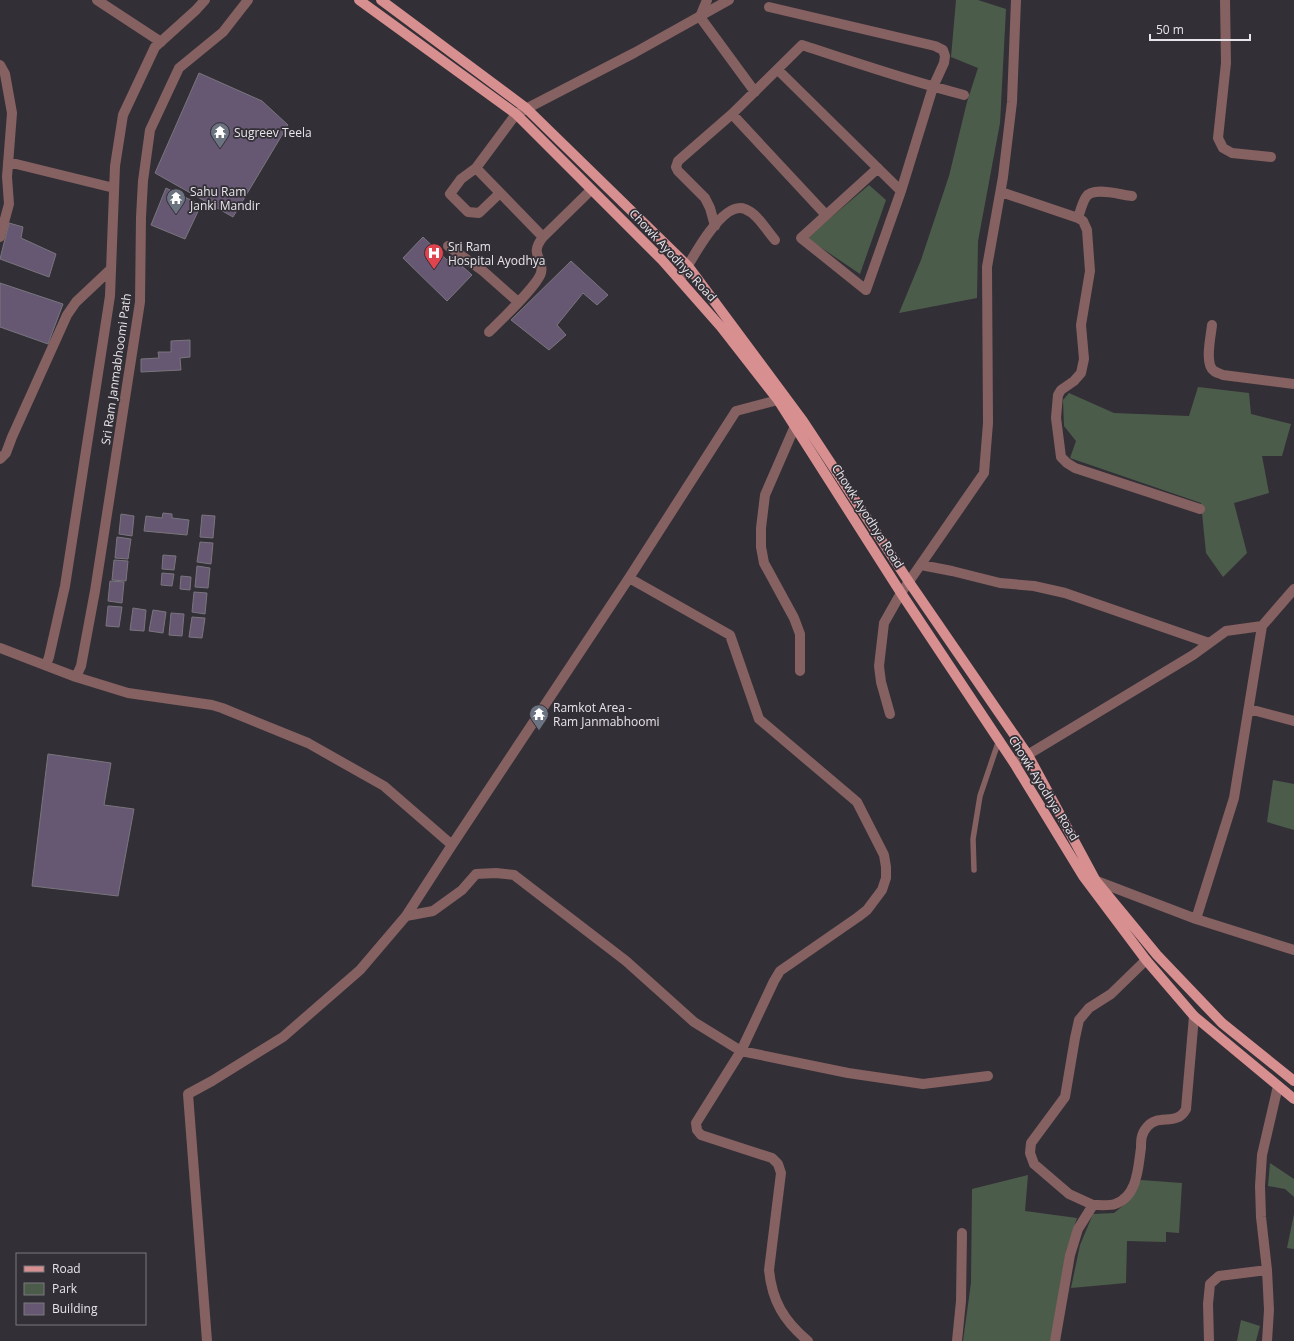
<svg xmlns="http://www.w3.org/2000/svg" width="1294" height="1341" font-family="'Open Sans',sans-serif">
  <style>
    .green { fill: #4c5c4b }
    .building { fill: #665872; stroke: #79757d }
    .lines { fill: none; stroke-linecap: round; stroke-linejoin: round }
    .service { stroke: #856161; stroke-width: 5.5 }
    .minor { stroke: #856161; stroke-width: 10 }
    .tertiary { stroke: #856161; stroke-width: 10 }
    .primary { stroke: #d88f90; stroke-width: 10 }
    .labels { text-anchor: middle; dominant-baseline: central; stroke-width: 3.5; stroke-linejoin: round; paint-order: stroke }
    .poi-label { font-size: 12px; fill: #e8e5ea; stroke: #332f36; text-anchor: start }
    .street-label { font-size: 12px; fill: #e8e5ea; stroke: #332f36 }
  </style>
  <rect width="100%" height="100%" fill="#332f36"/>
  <path class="green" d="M956,0H978L1006,9L1000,123L978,241L977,298L899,313L921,260L949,176L967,102L978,68L951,57Z
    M869,185L886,200L860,274L807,238Z
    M1198,387L1249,393L1251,414L1291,424L1282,456H1262L1269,493L1234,503L1247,553L1223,577L1206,553L1201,503L1070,458L1076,441L1064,426L1063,400L1069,393L1114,413L1189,416Z
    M1273,780L1294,784V830L1267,822Z
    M1270,1163L1294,1179V1197L1285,1189L1268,1186Z
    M1028,1175L1025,1211L1077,1218L1066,1251L1051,1341H963L971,1283L972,1189Z
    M1141,1180L1182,1183L1179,1233L1166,1232V1242L1127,1241L1126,1283L1071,1288L1080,1245L1093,1214L1114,1213L1125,1204Z
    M1294,1214V1249L1287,1248Z
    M1241,1320L1260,1326L1256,1341H1237Z"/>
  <path class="building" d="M199,73L262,101L288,125L233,217L155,173Z
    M166,188L201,205L185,239L151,225Z
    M9,223L23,227L21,238L56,254L49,277L0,259Z
    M423,237L447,260L451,256L472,275L447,301L403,258Z
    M571,261L608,295L597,305L583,293L557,325L566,335L549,350L511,320Z
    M0,283L63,304L48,344L0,327Z
    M190,340V357L180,358L181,370L141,372V359L159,358L158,352H171V341Z
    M163,513L172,514V518L189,520L187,535L144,531L146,516L162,518Z
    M121,514L134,516L132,536L119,534Z
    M202,515L215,516L213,538L200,537Z
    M117,537L131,539L128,559L115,558Z
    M200,542L213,543L211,564L197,562Z
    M163,555L176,556L174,570L162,569Z
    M114,560L128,561L126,581L112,580Z
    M197,566L210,568L208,588L195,587Z
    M162,573L174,574L172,586L161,585Z
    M181,576L191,577L190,590L180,589Z
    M110,581L124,582L122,603L108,601Z
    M194,592L207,593L205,614L192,612Z
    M108,606L122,607L119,627L106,626Z
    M133,608L146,610L144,631L130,630Z
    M153,610L166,612L163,633L149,631Z
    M171,613L184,614L182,636L169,635Z
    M192,617L205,618L202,638L189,637Z
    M48,754L111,763L104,805L134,809L118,896L32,886Z"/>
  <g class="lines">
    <path class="service" d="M974,870L973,839L980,796L999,740"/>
    <path class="minor" d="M97,0L161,42
      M707,0L700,17L755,92
      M1225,0L1226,63L1218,138L1223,148L1232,153L1271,157
      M769,7L935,46L943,50L945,56L944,63L933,87L901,191L866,290L801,238L878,168
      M0,65L5,74L12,113L7,177L9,204L0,237
      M778,70L901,191
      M516,114L476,168L543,237L591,190
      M732,114L826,215
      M8,162L114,188
      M476,168L461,179L450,194L468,212L479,213L500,193
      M1001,192L1078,218L1083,221L1087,230L1090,271L1081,325L1084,359L1081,373L1074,381L1061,390L1058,395L1057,406L1056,418L1061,457L1067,463L1075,468L1200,509
      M1078,218C1080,212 1082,203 1086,197C1093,186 1120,195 1132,196
      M715,226L710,208L705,198L678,171L676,167L678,161L732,114L802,45C856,63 909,81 964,95
      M448,246L483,271L518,302
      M680,280C689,264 722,199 745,209C758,214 766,230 775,240
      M1212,325C1211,336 1204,364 1214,371C1217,373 1221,374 1223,375L1294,384
      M489,332C501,320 537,286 541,273C545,257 528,256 543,237
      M795,426L765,495L761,528V547L764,563L794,618L800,634V671
      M0,459L6,453L12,437L67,315L76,302L111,269
      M921,565L952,571L1000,583L1034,586L1065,593L1209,643
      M629,578L730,635L759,719L857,802L884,855L886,867V878L882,890L867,910L858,917L780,971L774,981L741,1051L696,1123L697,1130L701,1135L772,1158L778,1164L781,1173L769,1270C772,1301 784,1321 808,1341
      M1262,626L1294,589
      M0,648L76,677L128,693L212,705L222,708L308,743L384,786L452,845
      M46,665L49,657L65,586L110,296L115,166L123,115L155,47L196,10L205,0
      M76,677L81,666L95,591L140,302L141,217L143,181L150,130L179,68L223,32L248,0
      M1249,709L1294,721
      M890,714L881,682L879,666L884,623L901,593L984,473L988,423L987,267L1003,177L1012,102L1016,0
      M1014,763L1193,655L1226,631L1262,626L1234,798L1196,919L1094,880
      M406,916L433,911L462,890L476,874L496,873L514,875L626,961L694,1022L741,1051L848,1073L923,1084L988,1076
      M1196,919L1294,950
      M1093,1205L1069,1194L1034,1164L1030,1153L1031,1143L1065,1097L1075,1038L1079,1020L1089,1008L1111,994L1146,960
      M207,1341L188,1094L212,1081L283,1037L360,970L406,916L452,845L629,578L736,411L778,400
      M957,1341L961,1301L962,1233
      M1055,1341L1070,1255L1078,1229L1093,1205C1100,1205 1109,1206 1115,1204C1138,1196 1138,1167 1141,1148C1141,1140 1141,1134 1147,1127C1158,1113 1177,1127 1186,1109L1194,1016
      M1209,1341L1208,1304L1210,1284L1219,1276L1267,1270
      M1267,1341L1269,1310L1267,1270L1261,1217L1260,1186L1262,1155L1278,1086"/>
    <path class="tertiary" d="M516,114L634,53L729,0"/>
    <path class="primary" d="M359,0L516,114L662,260L721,327L778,400L901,593L1014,763L1083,876L1146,960L1194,1016L1294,1099
      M381,0L526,108L688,266L803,421L909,582L1028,755L1096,881L1157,955L1222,1023L1294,1081"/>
  </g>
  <defs>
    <g id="temple-pin" transform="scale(1)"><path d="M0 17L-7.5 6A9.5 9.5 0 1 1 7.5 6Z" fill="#6b7280" stroke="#332f36"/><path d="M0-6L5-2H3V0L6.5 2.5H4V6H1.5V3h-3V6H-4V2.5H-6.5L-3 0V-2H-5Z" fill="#fff"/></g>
    <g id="hospital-pin" transform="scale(1)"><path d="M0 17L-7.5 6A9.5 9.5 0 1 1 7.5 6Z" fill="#e0444e" stroke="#332f36"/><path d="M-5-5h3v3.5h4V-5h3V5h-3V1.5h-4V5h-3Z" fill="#fff"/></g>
  </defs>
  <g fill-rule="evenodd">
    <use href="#temple-pin" x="220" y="132"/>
    <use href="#temple-pin" x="176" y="198"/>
    <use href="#hospital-pin" x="434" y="253"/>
    <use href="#temple-pin" x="539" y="714"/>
  </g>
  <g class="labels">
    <g class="poi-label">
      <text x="234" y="132">Sugreev Teela</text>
      <text x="190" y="191">Sahu Ram<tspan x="190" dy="14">Janki Mandir</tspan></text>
      <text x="448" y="246">Sri Ram<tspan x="448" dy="14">Hospital Ayodhya</tspan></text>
      <text x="553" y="707">Ramkot Area -<tspan x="553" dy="14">Ram Janmabhoomi</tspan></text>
    </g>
    <g class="street-label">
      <text transform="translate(673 255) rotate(47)">Chowk Ayodhya Road</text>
      <text transform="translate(116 369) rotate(-82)">Sri Ram Janmabhoomi Path</text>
      <text transform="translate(868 516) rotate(57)">Chowk Ayodhya Road</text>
      <text transform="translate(1044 788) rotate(58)">Chowk Ayodhya Road</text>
    </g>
  </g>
  <rect x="16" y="1253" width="130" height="72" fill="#332f36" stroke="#7b787e"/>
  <rect x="24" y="1266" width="20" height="6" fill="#d88f90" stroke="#7b787e"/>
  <text x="52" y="1273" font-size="12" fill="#e8e5ea">Road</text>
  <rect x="24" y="1283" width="20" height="12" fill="#4c5c4b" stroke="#7b787e"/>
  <text x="52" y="1293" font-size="12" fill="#e8e5ea">Park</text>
  <rect x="24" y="1303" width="20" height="12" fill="#665872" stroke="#7b787e"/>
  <text x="52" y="1313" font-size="12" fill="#e8e5ea">Building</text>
  <path d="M1150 34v6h100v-6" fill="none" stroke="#e8e5ea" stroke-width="2"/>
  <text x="1156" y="34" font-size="12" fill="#e8e5ea" stroke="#332f36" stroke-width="3" paint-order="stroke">50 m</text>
</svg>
